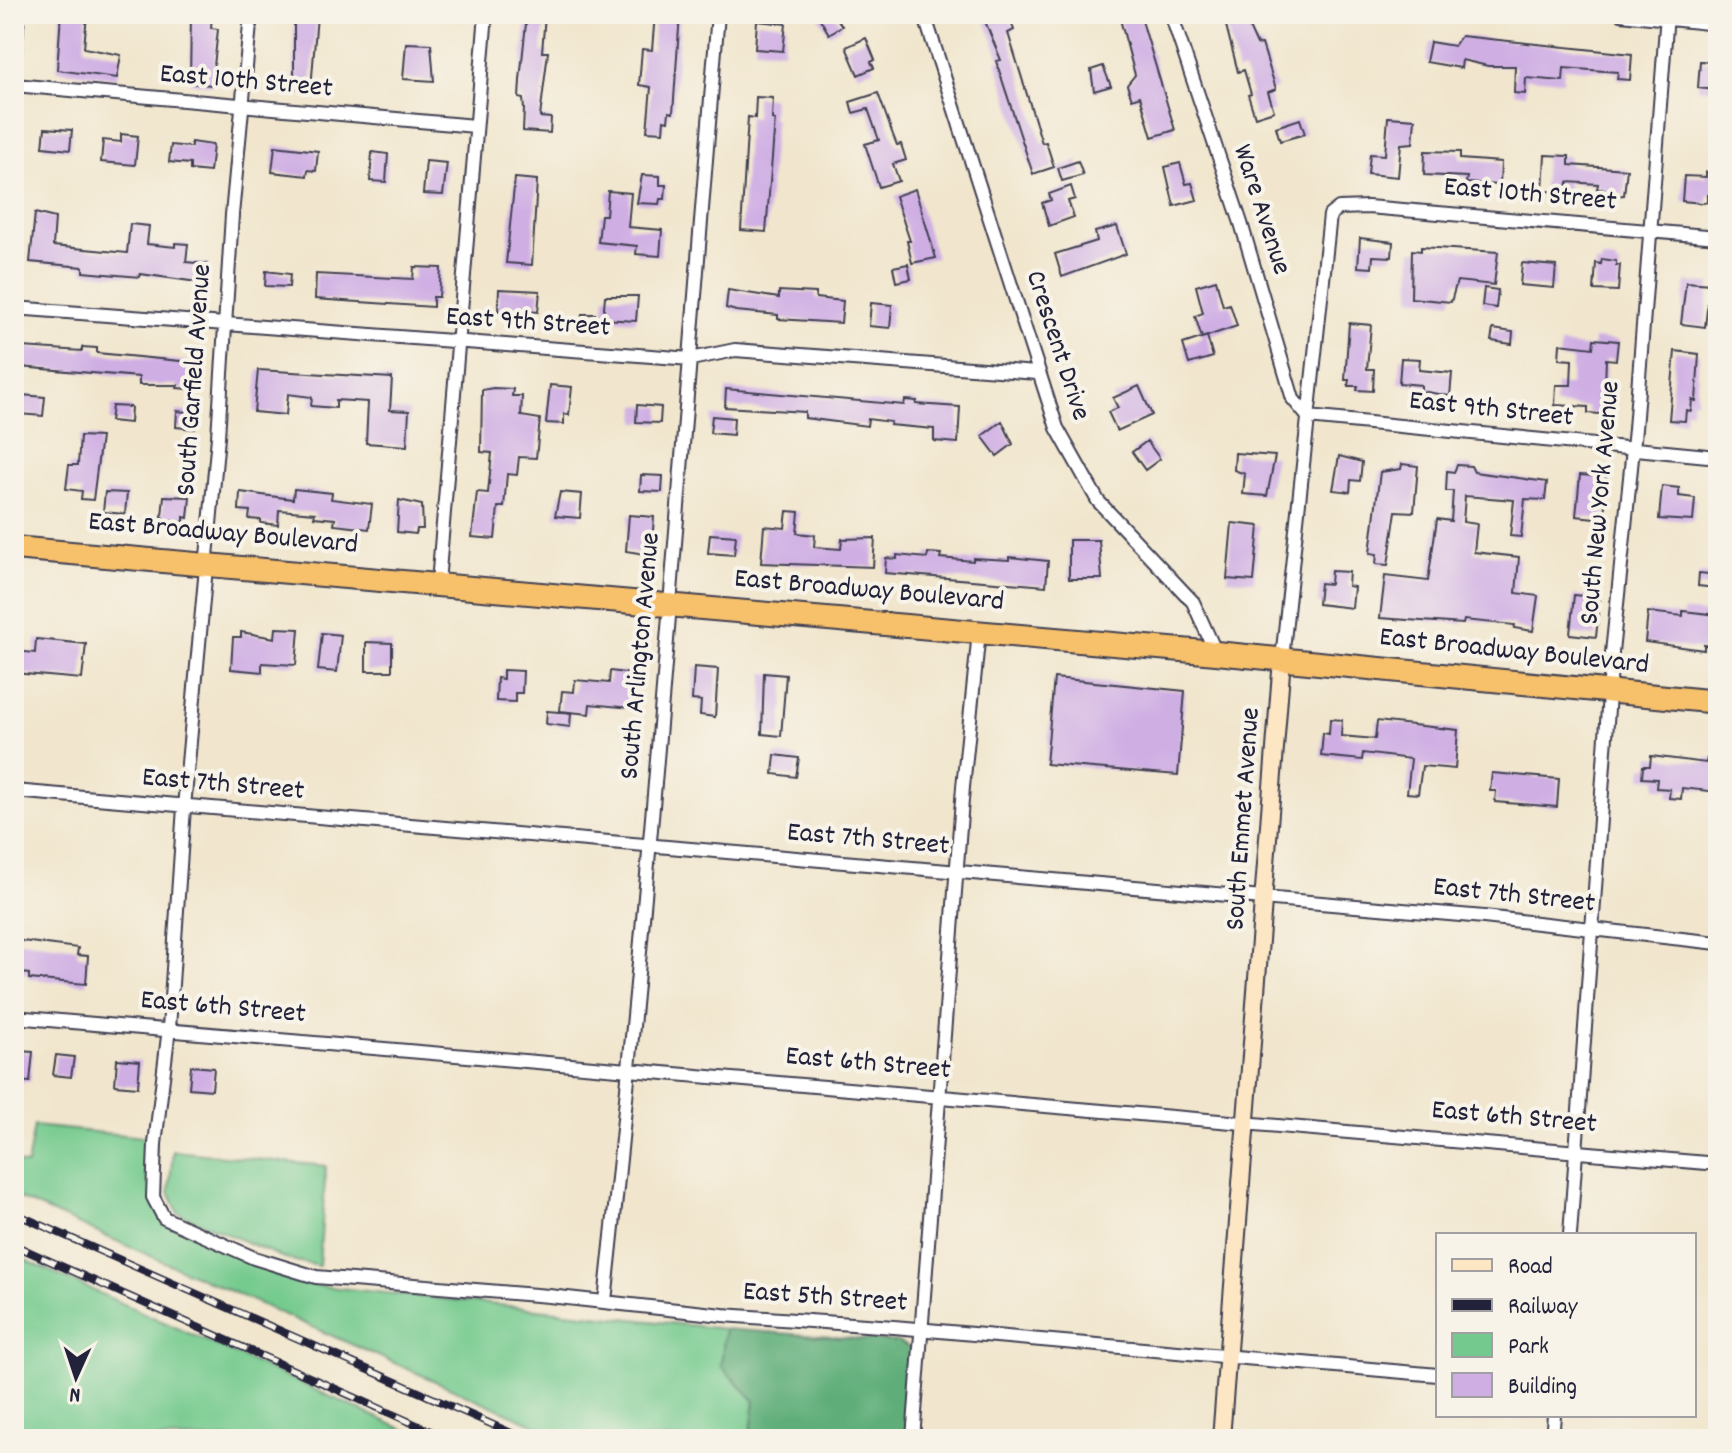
<svg xmlns="http://www.w3.org/2000/svg" width="1732" height="1453" font-family="Dekko,sans-serif">
  <style>
    .green { fill: #74ca8e; stroke: #4b7664; stroke-width: 2 }
    .forest { fill: #5fae79; stroke: #40685a; stroke-width: 2 }
    .building { fill: #cfaee4 }
    .lines { fill: none; stroke-linecap: round; stroke-linejoin: round }
    .street-casing { stroke: #413f51; stroke-width: 16 }
    .secondary-casing { stroke: #413f51; stroke-width: 20 }
    .highway-casing { stroke: #413f51; stroke-width: 26 }
    .street { stroke: #fff; stroke-width: 12 }
    .secondary { stroke: #fce6c4; stroke-width: 16 }
    .highway { stroke: #f7c06b; stroke-width: 22 }
    .rail-casing { stroke: #22223b; stroke-width: 8 }
    .rail { stroke: #f7f3e8; stroke-width: 5; stroke-dasharray: 15; stroke-linecap: butt }
    .labels { text-anchor: middle; dominant-baseline: central; stroke-width: 8; stroke-linejoin: round; paint-order: stroke }
    .street-label { font-size: 28px; fill: #22223b; stroke: #f7f3e8 }
  </style>
  <rect width="100%" height="100%" fill="#f7f3e8"/>
  <filter id="ink" filterUnits="userSpaceOnUse"><feTurbulence type="fractalNoise" baseFrequency=".0125" numOctaves="2"/><feDisplacementMap in="SourceGraphic" scale="16" xChannelSelector="R" yChannelSelector="G"/><feConvolveMatrix kernelMatrix="1 2 1 2 8 2 1 2 1" color-interpolation-filters="sRGB"/></filter>
  <filter id="wash" filterUnits="userSpaceOnUse"><feTurbulence type="fractalNoise" baseFrequency=".006" numOctaves="4" result="noise"/><feDisplacementMap in="SourceGraphic" scale="32" xChannelSelector="R" yChannelSelector="G"/><feGaussianBlur stdDeviation="1.8" result="paint"/><feColorMatrix in="noise" values="0 0 0 0 0 0 0 0 0 0 0 0 0 0 0 0 0 1.4 0 .05"/><feComposite in="paint" operator="in"/></filter>
  <g filter="url(#wash)">
    <rect width="100%" height="100%" fill="#f1e6cd"/>
    <path class="green" d="M34,1126L154,1138L161,1218L277,1275L320,1286L725,1329L721,1366L755,1401L750,1439H567L14,1196V1162L27,1165Z
      M173,1151L326,1166L319,1266L286,1259L178,1213L169,1192Z
      M14,1255L425,1439H14Z"/>
    <path class="forest" d="M725,1329L898,1342L912,1349L917,1361L908,1439H750L755,1401L721,1366Z"/>
    <g id="blocks">
      <path class="building" d="M61,14H87L84,48L121,55L117,78L57,70Z
        M191,14H212L211,28L218,29L212,85L190,83Z
        M294,14L317,15L311,89L294,88Z
        M527,14L545,15L542,52H548L540,117L551,118L550,133L523,131L524,109L523,99L519,98L520,80Z
        M655,14H680L673,113L669,112L668,121L664,120L663,132L647,131L651,87L639,85L642,49L652,50Z
        M817,14H834L842,26L829,34Z
        M982,14H1008L1014,30L1008,33L1042,143L1046,142L1054,167L1033,174L996,61L1001,60Z
        M1124,14H1140L1175,130L1152,137L1140,96L1132,99L1127,85L1135,75L1120,19L1125,17Z
        M1223,14H1243L1257,45L1262,44L1276,89L1268,92L1274,111L1255,117L1248,95L1251,94L1244,70L1238,72Z
        M757,21L786,24L783,51L755,49Z
        M1461,36L1632,54L1630,80L1617,79L1618,72L1564,68L1563,81L1526,78L1525,94L1514,93L1515,66H1488L1462,60L1461,68L1426,62L1430,42L1454,46Z
        M866,38L875,60L871,62L874,68L858,75L846,47Z
        M406,43L431,44L434,81L403,79Z
        M1700,61L1718,62L1716,90L1698,88Z
        M1103,66L1111,86L1094,91L1091,70Z
        M878,93L893,135L897,145L901,144L906,160L893,164L899,181L879,187L865,144L879,140L868,109L853,113L850,102Z
        M756,97L773,98L772,119L775,120L766,232L741,230L748,117L755,118Z
        M1388,117L1415,119L1413,143L1401,144L1398,177L1368,174L1370,154L1385,155Z
        M1300,119L1305,134L1280,141L1276,127Z
        M45,128L72,130L70,150L43,147Z
        M121,134L138,136L135,165L101,162L103,140L121,142Z
        M191,142L213,145L210,172L190,170V164L169,162L171,145L191,147Z
        M275,146L318,151L316,171L308,170L307,176L272,172Z
        M1425,151L1460,152V159L1501,162L1500,185L1466,183L1467,177L1424,175Z
        M372,152L388,154L386,182L370,181Z
        M1545,155L1569,156V165L1627,169L1624,195L1603,197L1604,189H1597L1598,184L1568,182L1567,192L1543,191Z
        M426,161L447,163L443,195L423,194Z
        M1078,161L1083,175L1062,181L1058,168Z
        M1180,163L1186,184L1192,183L1197,200L1174,206L1165,167Z
        M1706,172L1718,173V195H1708V202L1703,203L1682,201L1684,176L1706,177Z
        M642,175L660,176V185H666L665,199H660L659,204L637,203Z
        M515,178L537,180L532,265L506,263Z
        M1071,186L1075,199L1068,201L1074,217L1049,226L1042,203L1051,200L1049,194Z
        M915,189L936,258L912,263L907,241H910L895,196Z
        M608,191L631,193L628,227L662,230L660,256L636,254L637,246L598,242L601,215H606Z
        M35,213L55,218L53,246L127,253L130,224L149,226L147,244L175,247V243L188,244L186,262L207,264L205,283L140,274V277L83,272V267L30,262Z
        M1117,226L1126,254L1062,277L1055,254L1097,241L1095,232Z
        M1360,238L1393,242L1392,257L1373,256L1372,268L1358,267Z
        M1421,247L1498,252L1494,285L1457,281L1451,302L1411,298L1412,250L1421,251Z
        M1602,259L1616,261V265H1620L1618,291L1594,290L1596,263L1601,264Z
        M1522,263L1556,266L1554,288L1520,285Z
        M908,264L911,279L896,282L893,267Z
        M414,267L441,268L439,297H433V307L315,299L316,274L413,279Z
        M266,271L290,274L289,287L265,286Z
        M1216,280L1223,306L1230,304L1237,326L1202,338L1195,316L1203,313L1196,286Z
        M1686,282L1710,284L1705,327L1681,324Z
        M1484,288L1498,290L1496,308L1482,306Z
        M499,289L540,291L538,312L528,311L527,316L498,311Z
        M728,290L779,298V291L816,293V298L843,301L841,323L778,319V315L736,311L726,308Z
        M605,296H638L636,321L603,319Z
        M871,303L892,305L890,328L869,326Z
        M582,314H595V330H581Z
        M1349,323L1371,325L1367,369H1374L1373,391L1357,390L1358,386H1348L1349,380H1345Z
        M1493,329L1513,332L1512,344L1491,341Z
        M1207,336L1213,357L1189,364L1183,344Z
        M1594,339L1618,341L1616,360L1606,359L1605,386L1614,387L1612,415L1588,413V407L1555,405L1556,385H1571L1572,360L1559,359L1560,344L1593,348Z
        M22,347L82,351V347L97,348V353L201,363L200,386L190,385L189,389L177,388L178,385H139V377L20,367Z
        M1675,351L1699,354L1696,401L1692,400L1691,411L1686,410L1685,421L1669,420Z
        M1401,358L1420,359L1419,370L1452,373L1450,396L1421,391V385L1399,383Z
        M258,370L392,378L390,410L409,411L407,446L366,443L368,402L336,400V408L311,406L312,397L288,394L286,415L254,412Z
        M550,385L572,387L569,415L564,414V424L546,423Z
        M1139,386L1152,415L1117,431L1108,412L1118,408L1113,398Z
        M493,388L513,389L512,396H522L521,416L540,419L536,458L519,457L517,475L507,474L504,507H498L495,539L472,537L477,492L488,493L492,453L481,452L482,390Z
        M726,389L904,405L905,400L917,401L916,404L960,407L958,443L934,441V429L890,425L891,422L868,419L867,426L805,418V412L725,407Z
        M21,395L45,397L43,416L19,414Z
        M637,405L661,407L660,423L636,422Z
        M112,406L131,407L130,423L110,421Z
        M177,411L196,413L195,429L176,427Z
        M712,416L734,418L733,435L710,433Z
        M1002,421L1013,444L997,456L982,436Z
        M80,436L101,437L93,500L81,499L82,491L66,489L69,465H78Z
        M1147,441L1160,459L1145,470L1132,452Z
        M1235,453L1275,456L1267,496L1243,494L1245,474L1234,470Z
        M1339,456L1362,462L1360,481L1351,480L1350,492L1333,490Z
        M1402,464L1418,466L1414,512L1396,511L1388,565L1376,564L1377,554L1370,553L1380,472L1401,469Z
        M1457,465L1471,466L1474,472L1547,482L1545,500L1525,499L1521,537L1510,536L1514,500L1465,496L1463,522L1477,524L1474,552L1519,557L1516,593L1538,596L1533,631L1514,628L1515,625L1464,620L1463,624L1380,618L1385,576L1428,581L1437,519L1451,521L1453,491H1446L1447,471L1454,472Z
        M641,475L663,476L662,492L640,491Z
        M1580,475L1607,477L1604,519L1576,516Z
        M1662,486L1679,488V496L1695,498L1693,521L1659,519Z
        M294,489L332,493L331,499L372,504L369,529L334,525L335,519L314,517L315,513L279,510L278,525L261,523V520L249,519L250,511L239,510L240,492L293,499Z
        M105,492L127,493L125,514L103,512Z
        M560,492L582,494L580,518L555,516Z
        M164,496L190,497L188,518L184,517V522L166,521L162,516Z
        M399,500L422,505L423,529H417L416,534L397,532Z
        M787,511L799,512L797,533L815,535L814,547L841,549L842,539L875,538L873,567L761,563L764,526L785,528Z
        M629,515L654,517L651,555L626,551Z
        M1232,523L1259,526L1254,581L1227,579Z
        M710,534L736,536L734,555L708,553Z
        M1069,540H1099L1102,579H1069Z
        M928,553L941,554L940,558L973,561V558L1009,560V557L1048,561L1046,586L885,573L886,558L897,559V555L927,558Z
        M1331,571L1349,572L1348,586L1354,587L1352,608L1318,604L1320,583L1330,584Z
        M1699,573L1718,575L1716,588L1698,586Z
        M1574,595L1600,598L1596,637L1570,634Z
        M1683,611L1718,615V647L1704,645V650L1645,642L1648,612L1683,616Z
        M276,628L299,629L296,665L262,663V672L231,669L233,637H241V632L275,638Z
        M322,633L341,635L337,672L318,670Z
        M36,639L86,644L82,679L14,673V651L35,653Z
        M366,642L392,643V671H366Z
        M694,667L718,669L715,717L700,715L701,701L692,700Z
        M503,670L523,671L522,693H515V702L496,701L497,678L503,679Z
        M610,671L634,674L631,708L590,704L589,714L560,711L562,691L574,692L575,680L609,683Z
        M764,673L786,675L781,736L762,734Z
        M1054,678L1185,691L1178,775L1046,764Z
        M547,711L571,713L570,727L546,724Z
        M1330,719L1342,720L1341,736L1375,739L1377,721L1458,730L1455,769L1422,766L1418,794L1407,793L1411,759L1363,753L1362,760L1321,756L1323,733L1329,734Z
        M775,755L799,758L796,777L773,774Z
        M1651,756L1706,763L1707,758L1718,759V792L1682,788L1681,799L1669,798L1670,789L1656,788L1657,779L1642,778L1643,766H1650Z
        M1492,773L1559,779L1557,807L1495,802L1496,791H1490Z
        M14,940L78,948L77,955L88,956L86,984L29,979V974L14,972Z
        M18,1051L33,1052L30,1082L14,1081V1058H17Z
        M56,1055L74,1057L71,1077L53,1075Z
        M117,1059L140,1061L138,1087L115,1085Z
        M191,1066L214,1068L212,1090L189,1088Z"/>
    </g>
  </g>
  <g filter="url(#ink)">
    <use href="#blocks" fill-opacity="0" stroke="#413f51" stroke-width="2"/>
    <g class="lines">
      <g class="street-casing">
        <path id="street" d="M251,14L232,215L218,437L184,807L169,1028L155,1144L153,1197L164,1218L254,1258L316,1277L549,1296L723,1315L894,1327L1438,1375
          M924,14L1057,428L1098,501L1193,602L1216,653
          M1171,14L1241,223L1293,399L1308,417L1718,457
          M1621,14L1718,24
          M14,65L18,14
          M14,85L475,126
          M14,308L691,359L735,350L1037,373
          M438,583L486,14
          M1282,659L1330,215L1339,208L1368,207L1718,237
          M14,791L1484,917L1718,943
          M14,1017L1718,1164
          M1570,1235L1612,653L1635,429L1667,14
          M605,1301C652,873 682,443 718,14
          M913,1439L963,787L979,632
          M1552,1439L1554,1415"/>
      </g>
      <g class="secondary-casing">
        <path id="secondary" d="M1221,1439L1282,659"/>
      </g>
      <g class="highway-casing">
        <path id="highway" d="M14,548L1216,653L1718,702"/>
      </g>
      <use href="#street" class="street"/>
      <use href="#secondary" class="secondary"/>
      <use href="#highway" class="highway"/>
      <g class="rail-casing">
        <path id="rail" d="M14,1213L525,1439
          M14,1245L448,1439"/>
      </g>
      <use href="#rail" class="rail"/>
    </g>
  </g>
  <g class="labels">
    <g class="street-label">
      <text transform="translate(246 83) rotate(5)">East 10th Street</text>
      <text transform="translate(1530 196) rotate(5)">East 10th Street</text>
      <text transform="translate(1260 210) rotate(72)">Ware Avenue</text>
      <text transform="translate(528 324) rotate(4)">East 9th Street</text>
      <text transform="translate(1056 346) rotate(72)">Crescent Drive</text>
      <text transform="translate(196 380) rotate(-86)">South Garfield Avenue</text>
      <text transform="translate(1491 411) rotate(6)">East 9th Street</text>
      <text transform="translate(1602 503) rotate(-85)">South New York Avenue</text>
      <text transform="translate(223 535) rotate(5)">East Broadway Boulevard</text>
      <text transform="translate(869 592) rotate(5)">East Broadway Boulevard</text>
      <text transform="translate(1514 653) rotate(6)">East Broadway Boulevard</text>
      <text transform="translate(642 656) rotate(-85)">South Arlington Avenue</text>
      <text transform="translate(223 786) rotate(5)">East 7th Street</text>
      <text transform="translate(1245 819) rotate(-86)">South Emmet Avenue</text>
      <text transform="translate(868 841) rotate(5)">East 7th Street</text>
      <text transform="translate(1514 897) rotate(6)">East 7th Street</text>
      <text transform="translate(223 1009) rotate(5)">East 6th Street</text>
      <text transform="translate(868 1065) rotate(5)">East 6th Street</text>
      <text transform="translate(1514 1119) rotate(5)">East 6th Street</text>
      <text transform="translate(825 1299) rotate(4)">East 5th Street</text>
    </g>
  </g>
  <rect width="1732" height="1453" fill="none" stroke="#f7f3e8" stroke-width="48"/>
  <rect x="1436" y="1233" width="260" height="184" fill="#f7f3e8" stroke="#a29fa3" stroke-width="2"/>
  <rect x="1452" y="1259" width="40" height="12" fill="#fce6c4" stroke="#a29fa3" stroke-width="2"/>
  <text x="1508" y="1273" font-size="24" fill="#22223b">Road</text>
  <rect x="1452" y="1299" width="40" height="12" fill="#22223b" stroke="#a29fa3" stroke-width="2"/>
  <text x="1508" y="1313" font-size="24" fill="#22223b">Railway</text>
  <rect x="1452" y="1333" width="40" height="24" fill="#74ca8e" stroke="#a29fa3" stroke-width="2"/>
  <text x="1508" y="1353" font-size="24" fill="#22223b">Park</text>
  <rect x="1452" y="1373" width="40" height="24" fill="#cfaee4" stroke="#a29fa3" stroke-width="2"/>
  <text x="1508" y="1393" font-size="24" fill="#22223b">Building</text>
  <g transform="translate(76 1377) rotate(183)" stroke="#f7f3e8" stroke-width="6" paint-order="stroke">
  <path d="M0-6L14 30L0 20L-14 30Z" fill="#22223b"/>
  <text y="-12" font-size="22" font-weight="bold" text-anchor="middle" fill="#22223b">N</text>
  </g>
</svg>
